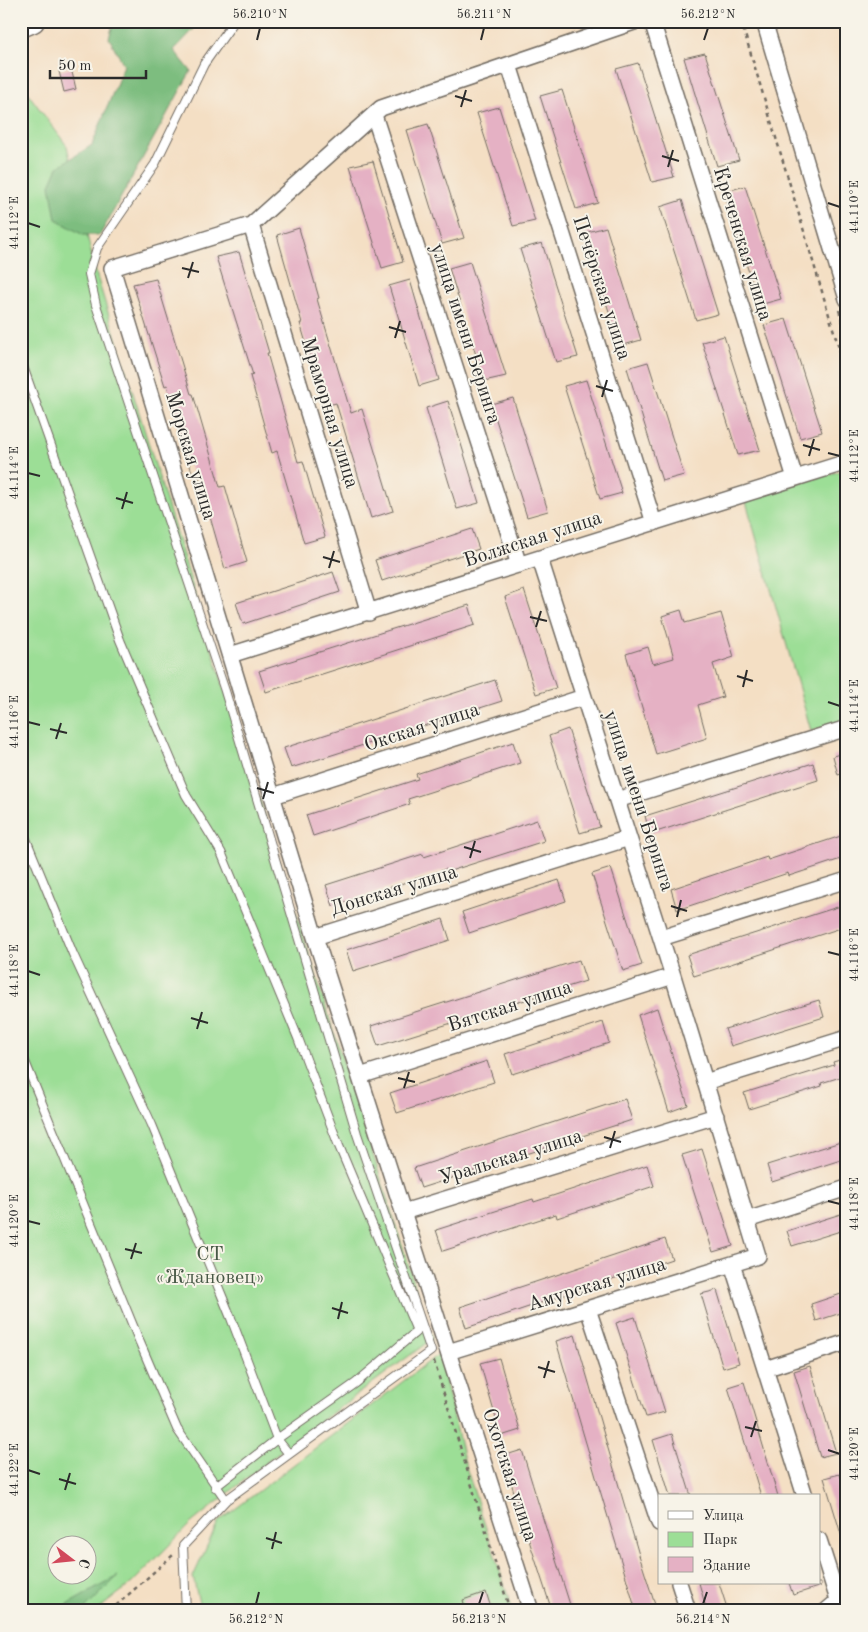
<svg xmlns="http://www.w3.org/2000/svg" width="868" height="1632" font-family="'Old Standard TT',serif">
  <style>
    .green { fill: #9cde96; stroke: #648460; fill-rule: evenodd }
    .forest { fill: #7dbd7f; stroke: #547455 }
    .building { fill: #e5b1c4 }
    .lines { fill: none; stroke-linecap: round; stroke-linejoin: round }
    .service-casing { stroke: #716a61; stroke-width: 10 }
    .minor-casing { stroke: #716a61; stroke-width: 18 }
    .primary-casing { stroke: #716a61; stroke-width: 25 }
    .path { stroke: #716a61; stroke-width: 2.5; stroke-dasharray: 4 4; stroke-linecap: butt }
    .service { stroke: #fff; stroke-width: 8 }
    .minor { stroke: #fff; stroke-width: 15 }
    .primary { stroke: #fff; stroke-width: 22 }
    .ticks { fill: none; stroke: #2b2b2b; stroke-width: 2 }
    .labels { text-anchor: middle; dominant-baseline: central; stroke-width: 4; stroke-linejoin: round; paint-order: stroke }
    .street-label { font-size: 20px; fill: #2b2b2b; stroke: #f7f3e8 }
    .park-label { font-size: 20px; fill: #475846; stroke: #f7f3e8 }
    .neatline { fill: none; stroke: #2b2b2b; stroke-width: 2 }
    .ticks-label { font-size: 12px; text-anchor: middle; fill: #2b2b2b }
  </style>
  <rect width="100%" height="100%" fill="#f7f3e8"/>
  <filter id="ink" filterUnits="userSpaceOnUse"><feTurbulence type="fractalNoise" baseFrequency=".02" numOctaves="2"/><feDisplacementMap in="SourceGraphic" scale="10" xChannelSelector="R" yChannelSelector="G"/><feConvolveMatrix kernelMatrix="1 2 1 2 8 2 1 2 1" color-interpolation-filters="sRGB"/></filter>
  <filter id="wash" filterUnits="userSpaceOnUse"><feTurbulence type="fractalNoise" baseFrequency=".0096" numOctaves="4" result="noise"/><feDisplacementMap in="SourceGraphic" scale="20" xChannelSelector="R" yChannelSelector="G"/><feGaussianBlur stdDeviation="1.12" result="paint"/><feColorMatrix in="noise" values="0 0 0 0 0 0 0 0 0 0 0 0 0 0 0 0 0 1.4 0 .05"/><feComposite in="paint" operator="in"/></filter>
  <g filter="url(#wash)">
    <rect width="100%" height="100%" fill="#f4dfc4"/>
    <path class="green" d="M21,84L67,146L95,270L225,691L432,1339L278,1453L190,1524L132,1583L96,1611H21ZM58,1544H88V1574H58Z
      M847,469V721L811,731L745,498Z
      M439,1354L465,1464L513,1611H201L193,1577L218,1522Z"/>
    <path class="forest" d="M114,21H194V29L174,50L191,71L100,235H83L56,219L50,185L58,167L92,145L124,65L109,38Z
      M118,1576L83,1611H56Z"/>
    <g id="blocks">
      <path class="building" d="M705,53L739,160L717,166L684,58Z
        M638,63L674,177L652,182L616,69Z
        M71,68L76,89L64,92L59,71Z
        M562,90L598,203L576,209L540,96Z
        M499,107L535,221L513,226L477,113Z
        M428,124L464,238L442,244L407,130Z
        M373,161L403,262L382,268L350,166Z
        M745,186L781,299L759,305L724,192Z
        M682,200L718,314L696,320L660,207Z
        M606,227L641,340L620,346L584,233Z
        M299,228L319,298L317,299L351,413L362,409L393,511L371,518L336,403L325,406L300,323H302L277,235Z
        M542,243L578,357L556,362L520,249Z
        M239,252L269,353H267L298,462L303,461L325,537L304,543L277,451L272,453L250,376L253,375L216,257Z
        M470,262L506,376L484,381L449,268Z
        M156,279L191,394H193L220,487L225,486L247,562L225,569L198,475L193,476L167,385L165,386L133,284Z
        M410,280L439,380L419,386L389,286Z
        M786,319L822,432L800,438L764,325Z
        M724,336L760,450L738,455L702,342Z
        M648,362L684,475L662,481L627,368Z
        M586,380L622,493L600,499L564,386Z
        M513,398L548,511L527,517L491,404Z
        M448,401L479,503L457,509L426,408Z
        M472,529L479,549L382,581L375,560Z
        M333,572L340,592L243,624L236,603Z
        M524,590L556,688L536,694L505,597Z
        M469,605L475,625L266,692L259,671Z
        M681,610L685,623L721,613L734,657L713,664L723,697L698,705L707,738L656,754L626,654L648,647L653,664L674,658L662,616Z
        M495,680L502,701L291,768L284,748Z
        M568,729L600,827L580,833L549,736Z
        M513,742L520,763L408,799L410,804L313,836L306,815L418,779L416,774Z
        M847,752V772L838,775L833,756Z
        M813,763L818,780L650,834L645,816Z
        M537,820L544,841L447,872L446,869L333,906L326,885L423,854L424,857Z
        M847,834V857L789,876L788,873L677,910L671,889L767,857L768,860Z
        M611,868L642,965L623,971L592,874Z
        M559,880L566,901L469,933L462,912Z
        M847,904V926L694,976L687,955Z
        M443,919L450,940L353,971L346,950Z
        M579,960L586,981L378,1046L371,1026Z
        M819,1000L824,1017L731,1046L725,1029Z
        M657,1008L688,1105L669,1112L638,1015Z
        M603,1022L609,1043L512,1074L505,1054Z
        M847,1058V1075L821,1083L822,1086L749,1109L744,1093L834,1065L833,1062Z
        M487,1061L494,1082L397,1113L390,1093Z
        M625,1099L632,1120L421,1188L414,1168Z
        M847,1140V1158L772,1182L767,1165Z
        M702,1149L733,1246L713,1252L682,1155Z
        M647,1165L654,1186L557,1218L556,1214L443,1251L436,1230L533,1199L534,1202Z
        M847,1212V1229L792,1246L787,1231Z
        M665,1239L672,1259L466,1328L460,1307Z
        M717,1290L739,1363L723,1368L701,1294Z
        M847,1292V1311L816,1321L811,1304Z
        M635,1317L665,1412L646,1417L616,1323Z
        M575,1335L639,1555L657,1611H636L596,1477L556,1341Z
        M499,1358L520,1430L501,1436L480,1363Z
        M810,1366L836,1453L820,1457L794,1371Z
        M744,1382L778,1496H761L728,1387Z
        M672,1434L691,1496H670L653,1440Z
        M522,1450L549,1538L572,1611H552L525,1528L503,1456Z
        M840,1474L847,1495V1544H844L824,1478Z
        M699,1583H719L728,1611H707Z
        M789,1583H821V1586L793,1595Z
        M486,1592L492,1611H466L463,1600Z"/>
    </g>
  </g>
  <g filter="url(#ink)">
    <use href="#blocks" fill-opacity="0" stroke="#716a61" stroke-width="1"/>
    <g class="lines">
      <g class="service-casing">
        <path id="service" d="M21,361L120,640L186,795L221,852L298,1038L339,1146L417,1331L356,1383L277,1439L215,1487
          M21,827L73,954L152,1125L231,1318L277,1439L289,1454
          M21,1052L138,1338L177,1429L226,1500
          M186,1611L183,1546L226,1500L431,1351L357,1134L225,691L96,305L89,274L97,248L155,164L204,64L233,23L236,21"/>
      </g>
      <g class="minor-casing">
        <path id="minor" d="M652,21L795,478
          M764,21L847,299
          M509,65L654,523
          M374,115L519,565
          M251,225L369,613
          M230,655L847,462
          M273,796L584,697
          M617,800L847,728
          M315,937L629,838
          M661,938L847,880
          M360,1076L673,976
          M705,1082L847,1038
          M403,1212L716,1116
          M747,1220L847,1188
          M732,1264L805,1496
          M588,1309L659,1523
          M448,1352L758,1256L673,976L540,559
          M765,1369L847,1342
          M819,1540L838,1600
          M679,1583L688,1611
          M531,1611L315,937L112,268L251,225L381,108L637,21
          M826,1611L846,1594"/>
      </g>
      <g class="primary-casing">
        <path id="primary" d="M21,26L33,21"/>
      </g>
      <path class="path" d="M741,21L847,375
        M839,310L847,337
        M434,1361L510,1611
        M110,1611L173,1555"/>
      <use href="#service" class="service"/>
      <use href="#minor" class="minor"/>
      <use href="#primary" class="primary"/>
    </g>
  </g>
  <path class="ticks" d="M257,40L260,28M481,40L484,28M704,40L708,28M455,96L472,101M461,107L466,90M662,156L679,161M668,167L673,150M828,203L840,207M28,223L40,227M182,268L199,272M188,278L193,262M389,327L406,332M395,338L400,321M596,386L613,391M602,397L607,380M803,445L820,450M828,453L840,456M809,456L814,439M28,473L40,476M116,498L133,503M122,509L127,492M323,557L340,562M329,568L334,551M530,617L547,621M536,627L541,611M737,676L753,681M743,687L747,670M828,702L840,706M28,722L40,725M50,729L67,733M56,739L61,723M257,788L274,793M263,799L268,782M464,847L481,852M470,858L475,841M671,906L687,911M677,917L681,900M828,952L840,955M28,971L40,975M191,1018L208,1023M197,1029L202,1012M398,1078L415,1082M404,1088L409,1072M604,1137L621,1142M610,1148L615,1131M828,1201L840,1204M28,1221L40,1224M125,1249L142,1253M131,1259L136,1243M332,1308L348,1313M338,1319L342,1302M538,1367L555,1372M544,1378L549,1361M745,1427L762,1431M751,1437L756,1421M828,1450L840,1454M28,1470L40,1474M59,1479L76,1484M65,1490L70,1473M266,1538L282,1543M272,1549L276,1532M256,1604L259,1592M479,1604L483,1592M703,1604L707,1592"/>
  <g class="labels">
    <g class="street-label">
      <text transform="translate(742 244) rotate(73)">Креченская улица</text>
      <text transform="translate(601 288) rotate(72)">Печёрская улица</text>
      <text transform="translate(465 334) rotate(72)">улица имени Беринга</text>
      <text transform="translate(329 413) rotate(73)">Мраморная улица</text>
      <text transform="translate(190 456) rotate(73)">Морская улица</text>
      <text transform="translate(533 540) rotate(-18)">Волжская улица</text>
      <text transform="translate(422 728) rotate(-18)">Окская улица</text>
      <text transform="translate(638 801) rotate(72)">улица имени Беринга</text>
      <text transform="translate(394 891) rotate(-17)">Донская улица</text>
      <text transform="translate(510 1007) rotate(-18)">Вятская улица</text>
      <text transform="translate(511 1158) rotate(-17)">Уральская улица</text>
      <text transform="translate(597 1285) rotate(-17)">Амурская улица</text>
      <text transform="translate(509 1475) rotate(72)">Охотская улица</text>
    </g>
    <g class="park-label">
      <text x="210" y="1255">СТ<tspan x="210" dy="23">«Ждановец»</tspan></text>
    </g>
  </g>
  <rect width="868" height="1632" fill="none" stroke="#f7f3e8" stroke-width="55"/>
  <rect x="658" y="1494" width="162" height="90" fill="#f7f3e8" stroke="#a5a39c"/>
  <rect x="668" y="1511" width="25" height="8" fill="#ffffff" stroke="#a5a39c"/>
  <text x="703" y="1520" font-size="15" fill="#2b2b2b">Улица</text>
  <rect x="668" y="1532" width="25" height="15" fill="#9cde96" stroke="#a5a39c"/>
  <text x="703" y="1544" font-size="15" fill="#2b2b2b">Парк</text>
  <rect x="668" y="1557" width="25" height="15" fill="#e5b1c4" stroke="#a5a39c"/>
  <text x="703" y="1570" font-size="15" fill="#2b2b2b">Здание</text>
  <g transform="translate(72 1560) rotate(106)"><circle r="24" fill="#f7f3e8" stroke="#a5a39c"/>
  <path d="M0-4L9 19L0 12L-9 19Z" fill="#d1495b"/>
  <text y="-8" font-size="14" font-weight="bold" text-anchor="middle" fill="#2b2b2b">С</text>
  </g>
  <path d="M50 70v8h96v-8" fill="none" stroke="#2b2b2b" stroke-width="2.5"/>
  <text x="58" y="70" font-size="15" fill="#2b2b2b" stroke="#f7f3e8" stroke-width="4" paint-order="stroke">50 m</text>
  <rect x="28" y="28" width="812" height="1576" class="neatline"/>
  <g class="ticks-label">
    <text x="260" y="18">56.210°N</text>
    <text x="484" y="18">56.211°N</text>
    <text x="708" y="18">56.212°N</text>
    <text transform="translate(854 207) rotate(-90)" y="4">44.110°E</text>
    <text transform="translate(14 223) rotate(-90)" y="4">44.112°E</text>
    <text transform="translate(854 456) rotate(-90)" y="4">44.112°E</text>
    <text transform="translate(14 473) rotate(-90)" y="4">44.114°E</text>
    <text transform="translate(854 706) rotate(-90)" y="4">44.114°E</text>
    <text transform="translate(14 722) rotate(-90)" y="4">44.116°E</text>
    <text transform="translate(854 955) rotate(-90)" y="4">44.116°E</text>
    <text transform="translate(14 971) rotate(-90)" y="4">44.118°E</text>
    <text transform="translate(854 1204) rotate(-90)" y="4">44.118°E</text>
    <text transform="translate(14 1221) rotate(-90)" y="4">44.120°E</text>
    <text transform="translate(854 1454) rotate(-90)" y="4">44.120°E</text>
    <text transform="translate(14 1470) rotate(-90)" y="4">44.122°E</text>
    <text x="256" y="1623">56.212°N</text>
    <text x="479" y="1623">56.213°N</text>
    <text x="703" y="1623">56.214°N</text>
  </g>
</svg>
